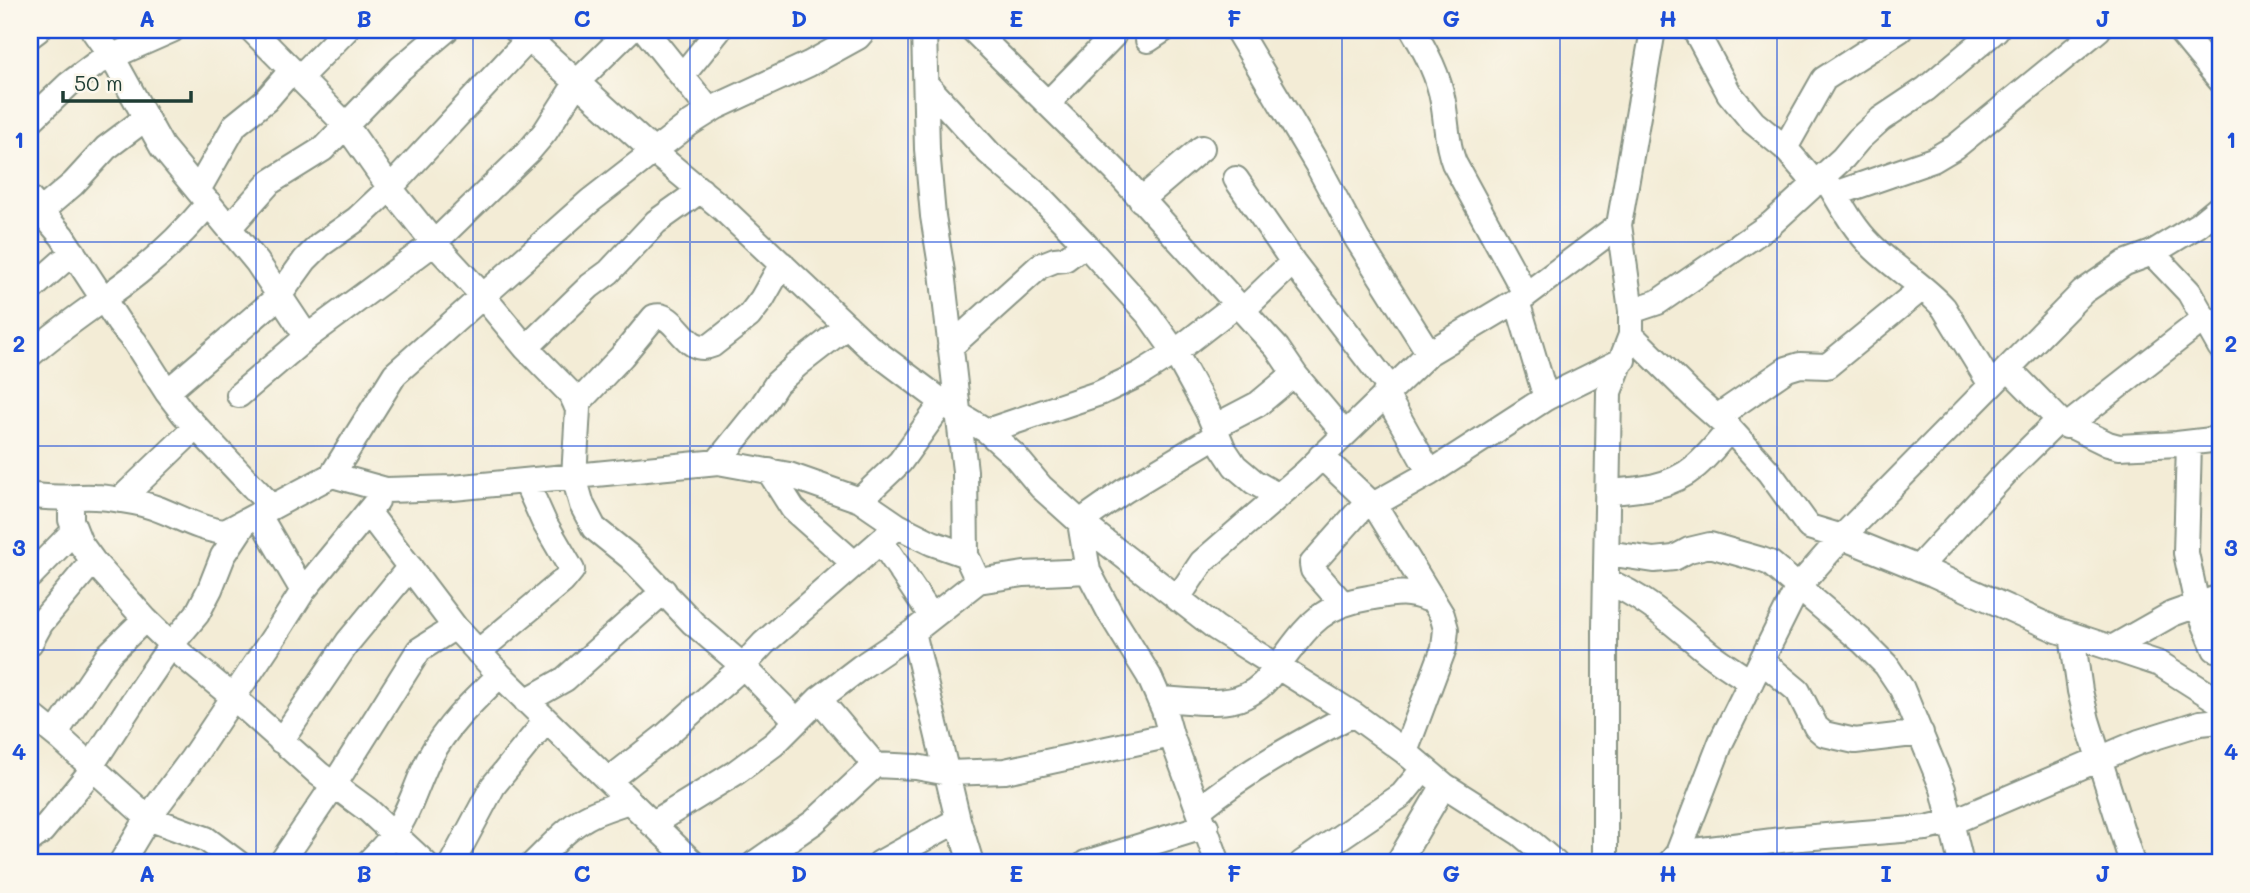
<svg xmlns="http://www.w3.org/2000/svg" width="2250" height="893" font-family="Mali,sans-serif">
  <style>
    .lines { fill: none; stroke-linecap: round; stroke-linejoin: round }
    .minor-casing { stroke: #899485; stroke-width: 28 }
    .minor { stroke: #fff; stroke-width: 24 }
    .grid { fill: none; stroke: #1d4ed8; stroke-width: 2; stroke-opacity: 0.55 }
    .neatline { fill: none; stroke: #1d4ed8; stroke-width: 2.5 }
    .grid-label { font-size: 23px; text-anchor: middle; font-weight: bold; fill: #1d4ed8 }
  </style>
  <rect width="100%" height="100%" fill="#fbf7ec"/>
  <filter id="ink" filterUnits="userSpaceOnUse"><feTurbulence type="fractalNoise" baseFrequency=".0143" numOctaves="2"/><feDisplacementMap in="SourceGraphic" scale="14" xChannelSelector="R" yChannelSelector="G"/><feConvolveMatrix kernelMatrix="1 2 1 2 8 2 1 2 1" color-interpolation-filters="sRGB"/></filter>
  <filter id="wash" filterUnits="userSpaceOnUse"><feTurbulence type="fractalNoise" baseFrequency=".00686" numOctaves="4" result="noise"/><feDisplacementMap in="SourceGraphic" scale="28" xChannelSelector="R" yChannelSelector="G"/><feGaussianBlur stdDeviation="1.57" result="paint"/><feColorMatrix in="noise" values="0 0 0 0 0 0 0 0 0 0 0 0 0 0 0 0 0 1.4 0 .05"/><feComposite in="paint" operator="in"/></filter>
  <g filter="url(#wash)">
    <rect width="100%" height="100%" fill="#f3ecd6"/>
  </g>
  <g filter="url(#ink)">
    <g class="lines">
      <g class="minor-casing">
        <path id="minor" d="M93,30L112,57L162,147L257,262L307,337
          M252,30L345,124L390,188L434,243L482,295L526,348L571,394L578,409L574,477L582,505L594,528L630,557L693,623L743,666L797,721
          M516,30L529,39L653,151L723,209L868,346L960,415L987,431L1015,456L1041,487L1080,522L1216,628L1353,714L1405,752L1444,785L1521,834L1555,863
          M645,30L710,111
          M924,30L927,149L933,216L942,272L965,471L966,555L978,581
          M973,30L1115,170L1277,348L1296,376L1344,433
          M1237,30L1317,164L1357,239L1429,353
          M1413,30C1426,52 1439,76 1443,102C1447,123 1446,143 1454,163L1526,295
          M1695,30L1729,93L1753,122L1785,148L1816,184
          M2179,30L2220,80
          M30,36L38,30
          M1148,40L1163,30
          M682,76L719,30
          M299,78L346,30
          M926,84L989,153L1039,196L1085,244L1148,314L1175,352L1208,412L1223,448L1235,466L1254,482L1277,495
          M1048,103L1113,36
          M30,121L69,84L97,63L172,30
          M1785,148L1824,79L1900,30
          M1236,179L1293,262L1390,388
          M1827,181C1840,202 1852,226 1870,244C1892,267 1923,284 1944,308L1991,385
          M198,190L235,125L266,100L291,71
          M1835,194L1933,160L1955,147L2098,30
          M30,199L62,236L119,323L135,342L167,392L183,413L272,507
          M1141,200L1202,148
          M41,211L73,184L106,148L146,118
          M229,228L270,182L323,149L400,69L446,30
          M2152,253L2189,292L2220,347
          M30,290L73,252
          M1517,301L1546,398
          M1243,310L1293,262
          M1631,311L1658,302L1771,224L1843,158L1859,139L1881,119L1926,89L1996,30
          M1631,335L1695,398L1730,429L1769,472L1809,527L1842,537L1933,574L2057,630L2160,664L2220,702
          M950,347L1040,266L1055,260L1065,259L1085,244
          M526,348L590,286L609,272L656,222L701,190
          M30,355C64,324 103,301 139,272C165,251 188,228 209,203
          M2008,368L2059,420L2108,444L2119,447L2177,444L2220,439
          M167,392L279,296L305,260L320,245L357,219L390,188L537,30
          M1385,393L1430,473
          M239,395L307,337L434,243L528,152L545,132L577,82L630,30
          M576,405L622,356L654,317C677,310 684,357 712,345L749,316L762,299L782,264
          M1717,417L1787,369L1800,365L1827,366L1921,289
          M2067,426L2205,318
          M1214,427L1258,404L1294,374
          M987,431L1100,393L1140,374L1175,352L1237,304
          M1217,435L1124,491L1080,522L1088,571L1110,613L1149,676L1164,710L1171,735L1218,863
          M2189,443L2186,553L2197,605L2215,649
          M1321,456L1377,509L1442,615L1446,629L1444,648L1405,752
          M717,462L762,406L777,383L797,365L847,326
          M769,471L793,509L855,564
          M332,475L395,374L590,201L689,124L716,107L809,64L858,37L864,30
          M1607,492C1639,490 1670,488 1696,466C1709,455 1719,441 1730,429
          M30,495C52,500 73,496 95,497C107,497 120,500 133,502C166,507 192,529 225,532L332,475L386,490L453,488L718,462L789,475L860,500L898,526L932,543L966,555
          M71,498V520L80,543L93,561L145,619L182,655L233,697L319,774L368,810L425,863
          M120,500L196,427
          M860,500L900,462L943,402
          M1373,505L1430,473L1546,398L1623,360
          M368,512L455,627L500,675L693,863
          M258,514L303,591
          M881,541L932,617
          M1607,553L1654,560L1674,558L1689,550L1710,545L1762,560L1770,563L1863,642L1886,665L1902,689L1943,789L1961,863
          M1918,568L2013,465L2059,420
          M30,576L74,531
          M1606,581C1646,597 1677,627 1710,654C1723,664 1738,673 1751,682
          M1177,599L1202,562L1305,473L1429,353L1526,295L1619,225
          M1342,603L1313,570L1312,564L1368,501
          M913,632L958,820L971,863
          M2072,635L2080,691L2087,720L2132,863
          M30,643L41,623L93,561
          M2112,648L2172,614L2220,597
          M478,652L563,581L572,570L544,522L526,482
          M1762,661L1798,691L1816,727L1824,734L1855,741L1921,733
          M819,699L875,765L916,767L948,773L1005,771L1171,735
          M1159,699C1184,700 1224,707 1245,696C1259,690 1268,679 1277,667C1306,630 1317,606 1368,598C1396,593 1404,590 1431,600
          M526,701L565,679L664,591
          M30,714L62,740L148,818L206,839L238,863
          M55,734L109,654L145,619
          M281,741L348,642L410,567
          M91,766L141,689L171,645L197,614L210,589L223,556L246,521
          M609,780L665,736L740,669L764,643L898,526
          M1200,809C1248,770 1298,743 1353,714
          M652,824L735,773L774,744L819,699L861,667L913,632L978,581L1024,574L1088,571
          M30,840L42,831L93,769
          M1678,853L1789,839L1926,828L1952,822L2139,742L2200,723L2220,721
          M121,863L148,818L192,759L275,635L303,591L377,501
          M281,863L334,785L419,650L455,627
          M368,863C376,854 386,845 393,835C410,812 417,782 430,757C447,725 474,700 500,675
          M452,863L493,786L545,722
          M534,863C552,846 569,825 593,814C604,809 617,805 629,801
          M755,863L814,822L875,765
          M880,863L958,820
          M1086,863L1206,826
          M1302,863L1402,795L1424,768
          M1398,863L1444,785
          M1605,863V627L1609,392L1631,335V311L1619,225L1653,30
          M1670,863L1678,853L1721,742L1798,587L1842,537L2083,292L2125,263L2152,253L2198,225L2220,207"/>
      </g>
      <use href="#minor" class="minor"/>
    </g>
  </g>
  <path class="grid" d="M256,30V863M473,30V863M690,30V863M908,30V863M1125,30V863M1342,30V863M1560,30V863M1777,30V863M1994,30V863M30,242H2220M30,446H2220M30,650H2220"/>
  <rect width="2250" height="893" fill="none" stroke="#fbf7ec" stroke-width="77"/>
  <path d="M63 91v10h128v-10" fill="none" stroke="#1f3d34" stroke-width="3.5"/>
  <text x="74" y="91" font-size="21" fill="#1f3d34" stroke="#fbf7ec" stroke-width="5" paint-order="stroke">50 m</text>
  <rect x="38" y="38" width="2174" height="816" class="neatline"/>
  <g class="grid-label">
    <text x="147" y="27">A</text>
    <text x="364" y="27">B</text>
    <text x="582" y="27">C</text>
    <text x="799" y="27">D</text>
    <text x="1016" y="27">E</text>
    <text x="1234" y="27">F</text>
    <text x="1451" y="27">G</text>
    <text x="1668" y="27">H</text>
    <text x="1886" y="27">I</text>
    <text x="2103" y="27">J</text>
    <text x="19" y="148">1</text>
    <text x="2231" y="148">1</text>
    <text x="19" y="352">2</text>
    <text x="2231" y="352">2</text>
    <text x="19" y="556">3</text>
    <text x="2231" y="556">3</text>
    <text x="19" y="760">4</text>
    <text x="2231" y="760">4</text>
    <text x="147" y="882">A</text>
    <text x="364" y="882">B</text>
    <text x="582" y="882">C</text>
    <text x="799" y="882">D</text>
    <text x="1016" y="882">E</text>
    <text x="1234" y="882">F</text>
    <text x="1451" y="882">G</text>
    <text x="1668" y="882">H</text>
    <text x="1886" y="882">I</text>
    <text x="2103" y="882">J</text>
  </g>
</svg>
